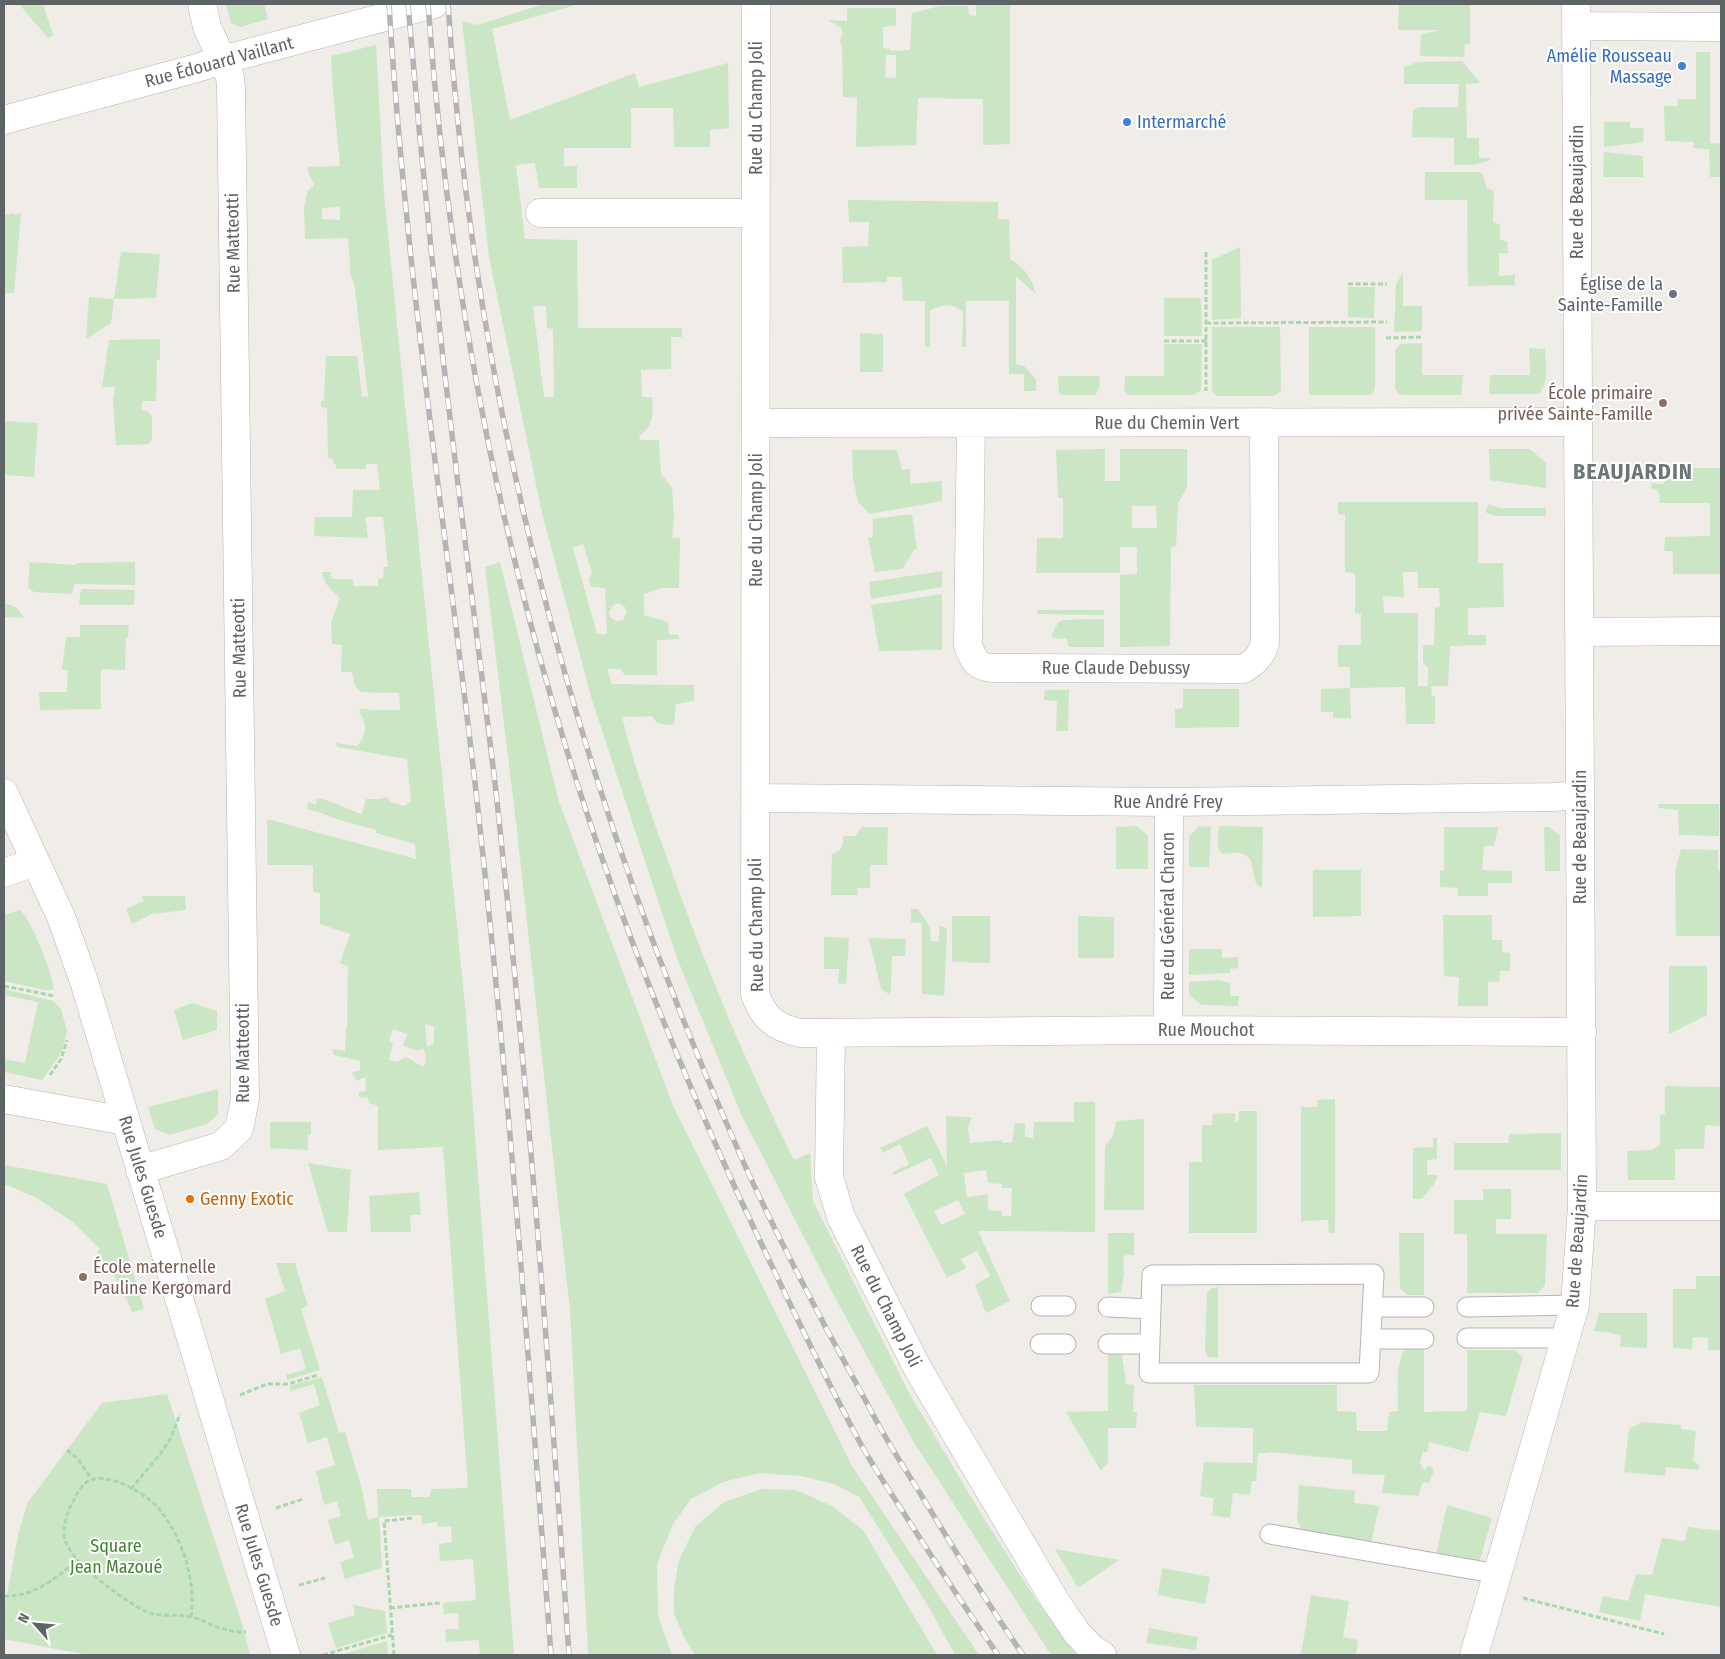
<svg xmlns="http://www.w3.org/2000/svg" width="1725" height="1659" font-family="'Fira Sans Condensed',sans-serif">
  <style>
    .green { fill: #cbe6c4; fill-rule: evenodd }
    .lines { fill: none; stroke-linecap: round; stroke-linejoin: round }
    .lane-casing { stroke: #b2b6b8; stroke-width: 21 }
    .street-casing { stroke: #b2b6b8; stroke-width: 29 }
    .secondary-casing { stroke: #b1b5b9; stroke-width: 29 }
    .path { stroke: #a8d8aa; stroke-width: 3; stroke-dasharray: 5 2.5; stroke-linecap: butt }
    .lane { stroke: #fff; stroke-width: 19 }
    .street { stroke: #fff; stroke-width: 28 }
    .secondary { stroke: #fff; stroke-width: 28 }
    .rail-casing { stroke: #b3b4b4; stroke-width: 5.5 }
    .rail { stroke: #fff; stroke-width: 4; stroke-dasharray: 11; stroke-linecap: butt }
    .shop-dot { fill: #3f7fe0; stroke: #fff; stroke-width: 2 }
    .worship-dot { fill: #6b7280; stroke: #fff; stroke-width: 2 }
    .education-dot { fill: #8d6e63; stroke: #fff; stroke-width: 2 }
    .food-dot { fill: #e8710a; stroke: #fff; stroke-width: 2 }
    .labels { text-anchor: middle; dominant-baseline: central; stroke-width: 4; stroke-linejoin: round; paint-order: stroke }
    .shop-label { font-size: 18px; fill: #366cbe; stroke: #fff; text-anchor: end }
    .street-label { font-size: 18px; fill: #5e6466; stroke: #fff }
    .worship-label { font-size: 18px; fill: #5b616d; stroke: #fff; text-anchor: end }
    .education-label { font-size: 18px; fill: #785e54; stroke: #fff; text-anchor: end }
    .food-label { font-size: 18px; fill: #c56008; stroke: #fff; text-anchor: start }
    .park-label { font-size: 18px; fill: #448338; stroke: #fff }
    .district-label { font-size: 22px; font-weight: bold; letter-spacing: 1px; fill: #6f7678; stroke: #fff }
  </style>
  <rect width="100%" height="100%" fill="#f0ece7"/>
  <path class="green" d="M19,4H43L53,35L48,38Z
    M226,4H264L268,19L240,27L231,23Z
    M544,4H579L492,29L510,120L635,73L639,87L728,63L729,128L710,130V147H674L673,108H631V148H564V166H577V188H539L535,163L516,165L525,239L577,240L578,328H682V337H671V369L641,370L642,397H652C653,415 654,425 639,436L640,440H659L661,474L672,488L674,518L672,538H680L679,588H661L644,594V615L668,622L669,634L679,635V639L657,640V675H625L620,669H607L612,684L694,685V701L676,704L674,724C664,725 657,726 652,716L622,717C635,769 653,820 671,869C706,968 747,1066 794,1160L810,1153L813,1201L908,1391L983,1517L1035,1598L1076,1655H1051L913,1441L830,1288L742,1116L677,958L592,700L542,513L489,257L462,21L477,25ZM533,306H546L547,328L553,329L554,397H544ZM583,544L592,573L589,580L591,587L605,588L607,634H597L573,548ZM618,603L625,607L627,612L623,620L617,621L611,618L609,613L613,605Z
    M976,4H1010V144L983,145V99L918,98L916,145L856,147L857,98L843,97L842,48L840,40L843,33L841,28L828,20L847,21V8H896V26L883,27V48L890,49V51L910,50L912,13L940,6H968L969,15L976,16ZM886,55H896V78L885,77Z
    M1399,4H1470V44H1465L1464,57L1420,56L1421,35L1439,30H1398Z
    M376,45L384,194L466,1015L514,1655H480L479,1640L446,1642L445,1629H459L458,1613L444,1614L443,1603L476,1600L473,1559L440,1561L439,1544L452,1542L451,1526L438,1527L437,1522L422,1524L421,1515L379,1517L382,1568L345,1579L340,1562L354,1558L349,1540L335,1545L328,1520L341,1516L337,1501L324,1505L316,1471L335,1465L327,1437L308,1443L299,1413L320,1405L314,1384L291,1391L289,1386L322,1377L339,1433L345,1432L362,1489L368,1520L378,1517L377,1489H411V1497H430L431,1489L468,1488L443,1147L378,1150V1107L376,1105L369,1103L368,1098L359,1097V1092L365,1091L366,1077L356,1081L352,1072L360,1071V1061L334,1055L332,1049L345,1051L346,1027H347L348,966L340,963L350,934L320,924V893L313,892V866L308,865H267V819L416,859L415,844L376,833V830L339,820L321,813L307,809L308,803L316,804L317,798C332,801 347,809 362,814L366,799H379L387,797L391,802L404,806L411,802L407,759L337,747L336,743L357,746C366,737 368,722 359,712L361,708L372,710H400L399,693L362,692C355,689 353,680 352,672H341L342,645L332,644L331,622L340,598C331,589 324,585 322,572H331L332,579H353V586H378V579L383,578L384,567H388L383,517H365L368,538L314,536L315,517H352L353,490H380L377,464H366V469H336V465L334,464L333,459L328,458L327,408L321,407V401L324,400L326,356H357L362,397L368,396L354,282L351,277L348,238L305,239L304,208L308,190L313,187L314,184L308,173V167L340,166L333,92L331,56ZM340,207V220L322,219V208ZM425,1024L434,1027V1043L427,1047ZM393,1029L407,1034L403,1046L418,1051L424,1048L426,1062L423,1067L406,1057L396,1062L389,1060L393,1043L389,1041Z
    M1696,52H1710V143L1721,144V177H1710L1709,149L1693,148V142L1665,141L1664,106H1677L1678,99H1696Z
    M1462,61L1480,83L1466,84L1467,138H1479V158H1490L1489,161L1473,165H1454V138L1412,137L1413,110L1420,107H1458L1459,84H1404V67L1418,62Z
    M1604,122H1630V128H1644L1643,142L1604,147Z
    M1604,152L1643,156V177H1603Z
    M1425,172H1479L1482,173L1487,188L1494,191L1493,223L1500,224V240L1507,241L1508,253H1499V276L1515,275V285L1468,286L1467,200H1425Z
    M848,200L998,202V219H1009L1010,259C1025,268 1031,277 1036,294L1016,276V364L1024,366L1036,379V391H1024V374H1009V301H966V347H962L963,313C956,303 940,304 930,311V347H925V301H903L902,277H887V282L843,283L842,247L868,246L869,222H849Z
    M14,213V215L21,213L14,293H4V215Z
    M1240,247L1241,318L1212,320V260Z
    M121,252L160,254L156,298L114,299L111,323L86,339L89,297L114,299Z
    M1403,273V306H1422V331L1394,332L1396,284Z
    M1348,287H1375L1374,318L1348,317Z
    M1164,298H1201L1202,336H1164Z
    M1212,327H1280L1281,391L1274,396H1217L1212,390Z
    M1309,327H1375V389L1371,395H1309Z
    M860,333L883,334V372H860Z
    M160,339V360H157L156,401H142V410L147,411L152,416V440L149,444L116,445L113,401L115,387H102L109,340Z
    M1422,343V375H1463L1461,395H1403L1398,393L1395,388V350L1400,344Z
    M1164,344H1202L1201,390L1194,395H1129L1124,390L1125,376H1164Z
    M1529,348L1545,349C1545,363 1550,385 1538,394H1489L1490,375H1530Z
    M1058,376H1100L1099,389L1095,395H1062L1059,393Z
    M4,421L38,423L34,477L4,475Z
    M1105,449V481H1120V449H1187V487L1178,504L1176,546L1171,547L1170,646L1120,647V575L1137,574V547H1120V573H1036L1037,538H1063V498H1058L1056,450ZM1132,506H1156L1157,528H1132Z
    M1489,449H1530L1546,463V488L1490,480Z
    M852,450H897L902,470L910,469V484L942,481V501L870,514L858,502L853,478Z
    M1665,468H1721V574H1673V551H1664L1665,537L1710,536V503H1659L1660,496L1657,490L1652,488L1651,483L1664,484Z
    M1338,502H1478V563H1503L1504,607L1468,608V635H1486V645L1450,646L1448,686H1431L1432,696H1435V724H1406L1405,687L1350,688L1351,718H1333V712H1321V689L1350,688V667H1338V645H1361V614L1355,613V573L1345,572V515L1338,514ZM1403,572H1418V588H1439L1440,607L1435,608L1434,645H1423V662L1428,668V686H1418V613H1384L1383,596L1404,597Z
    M1489,504L1499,508H1546V516H1496L1485,512Z
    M912,514L917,549L914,550C910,556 907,563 902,569L875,572L868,538L873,537V519Z
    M30,562L76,565L77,563L135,562V585L74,584L72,594L34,592L28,587Z
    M500,562L559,802L673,1106L852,1466L979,1655H955L930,1609L859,1497L834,1484L801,1476L759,1473L723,1482L691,1499L673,1524L657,1564L658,1616L672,1655H588L570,1310L516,822L485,567Z
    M942,571V587L871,599L869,582Z
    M81,589L135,590L134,605H79Z
    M942,594V650L879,651L871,605Z
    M4,604C15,605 19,609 24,618L4,617Z
    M1037,610H1104V615L1038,614Z
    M1104,619V647H1069L1067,639L1064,638L1058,639L1051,636L1058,623L1063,620Z
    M80,625H129L128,637L126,638L125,670L101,669V709L40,710L39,692H67L68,670H62L66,637H80Z
    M1183,689H1239V727L1175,728V709L1183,708Z
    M1045,690H1069L1068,731H1056L1057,701L1044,700Z
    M1658,804H1719V836L1679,835L1678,810L1659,808Z
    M1137,826L1148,836V869H1116V827Z
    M1199,826L1211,827L1209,867H1189V837Z
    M1219,826L1263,827L1262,888C1247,881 1260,858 1241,853C1234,852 1228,854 1222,854C1215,847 1218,835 1219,826Z
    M862,827H888L887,865H870V888H857L858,895H831L832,854C842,852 844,845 843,836H855Z
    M1444,827H1498L1494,846H1484L1482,870L1512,871V883H1488V896H1458V888L1440,887V871L1444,870Z
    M1544,827H1549L1560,836V871H1545Z
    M1681,849L1718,850V871H1721V936H1676L1675,871Z
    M1313,870H1361V916L1313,917Z
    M142,896H185L186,910L152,914L132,924L126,909L144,901Z
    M911,909H918L930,927L931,941H939V925L946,928L947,933L944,996L922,994V923L911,922Z
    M20,910C30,917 54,976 54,990H45L4,981V915Z
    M1443,915H1492V940H1502V952L1510,953V971H1500L1499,981L1488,982V1006H1458L1459,977L1444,976Z
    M952,916H990V963L952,962Z
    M1078,916L1114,917V958H1078Z
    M824,937L849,938L846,984L838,983L839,969H824Z
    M869,938L906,939L905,956H892L891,990L889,994L881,989Z
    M1189,949H1222V958L1238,957V968L1230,969V973L1189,975Z
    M1669,966H1707V1015L1669,1034Z
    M1218,980L1230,983V996H1239L1238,1006L1201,1005L1189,995V982Z
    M4,989L53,1001L61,1009L67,1031L63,1047L59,1056L42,1080L4,1072V1059L25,1063L38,1002L4,995Z
    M192,1003L217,1011V1030L183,1040L174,1010Z
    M1665,1086L1721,1087V1126L1705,1125L1704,1149H1675V1180H1628L1627,1151L1652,1150L1660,1145V1115L1665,1114Z
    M218,1089V1114L207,1124L170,1135L155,1129L148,1107Z
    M1335,1099V1233H1329L1328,1220L1301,1221V1107H1317V1100Z
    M1074,1102H1095V1232L978,1231L1010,1301L986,1313L975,1285L990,1276L977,1251L961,1259L966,1268L947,1278L904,1194L939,1175L931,1158L894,1175L893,1172L909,1164L900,1144L883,1153L880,1148L927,1126L947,1166L946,1116L972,1117L968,1128L970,1143L1002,1140V1143L1012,1142L1015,1123H1025V1137L1033,1138L1034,1122H1074ZM986,1170L988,1183L1002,1184V1188H1012L1011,1216H1002V1211L988,1210V1194L967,1197L964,1173ZM958,1200L965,1214L941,1225L934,1211Z
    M1239,1111H1257V1233H1189V1162H1202V1125H1212L1213,1114L1235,1113V1122H1238Z
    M1144,1119V1210H1104L1105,1146L1113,1136L1116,1121Z
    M270,1122H311V1135H308V1150L270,1148Z
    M1561,1133V1170H1454V1143H1508L1509,1134Z
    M1433,1138H1437V1159L1427,1160V1175H1438L1434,1184L1422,1199H1413V1148L1433,1147Z
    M308,1163L351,1170L347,1232H328Z
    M4,1165L107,1184L144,1309L132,1312L118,1282L97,1252L100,1249L74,1223L35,1197L4,1184Z
    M1483,1189H1511V1219H1496V1234H1547L1545,1285L1538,1293H1467V1234H1454V1200H1483Z
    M419,1192L421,1215H410L411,1232H371L369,1196Z
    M1108,1233H1134V1255H1126L1123,1258L1124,1274L1121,1292L1108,1294Z
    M1399,1233H1424V1295H1407L1400,1288Z
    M276,1263H295L308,1306L301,1309L320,1370L287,1380L286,1375L306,1369L300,1348L281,1354L265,1299L285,1291Z
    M1696,1276H1721V1350H1708V1338L1693,1337L1692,1349L1673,1348V1289H1696Z
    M1218,1287V1358L1208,1357L1205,1351L1207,1294L1210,1289Z
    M1599,1313H1647V1348L1620,1347L1621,1336L1607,1332L1594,1331Z
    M1424,1346V1412L1467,1411V1350H1515L1523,1357L1506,1416L1480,1412L1468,1452L1429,1442L1427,1452H1423L1420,1462L1422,1467L1425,1470L1429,1465L1434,1470L1429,1483L1423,1482L1418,1496L1382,1493L1385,1475L1352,1474V1460L1270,1452V1453H1258L1256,1481H1252L1250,1495L1233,1493L1230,1518L1212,1515L1214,1498L1200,1496L1204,1462L1253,1463V1428L1196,1427L1194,1385H1337V1411L1356,1412L1357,1431H1387L1389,1412L1398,1411C1398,1395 1395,1360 1406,1348Z
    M1108,1350L1116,1351L1122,1355L1126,1384L1134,1385L1133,1412H1137L1136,1428H1108V1462L1101,1471L1066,1412L1108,1411Z
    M167,1394L243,1627L250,1655H88L4,1639V1609L19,1531L28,1502L102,1403Z
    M1642,1422L1681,1425V1429L1696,1431L1693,1461L1700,1466L1698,1470L1666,1467L1665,1476L1624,1472L1629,1429Z
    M1299,1485L1355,1491L1354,1503L1379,1506L1371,1544L1303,1532L1297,1520Z
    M762,1489L796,1490L832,1506L863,1530L937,1655H695L684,1637L674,1614V1589L679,1560L695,1527L724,1502Z
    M1447,1505L1492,1518L1479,1563L1436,1555Z
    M1688,1527L1721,1531V1607L1645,1594L1640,1621L1599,1612L1603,1596L1628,1601L1636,1574L1652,1575L1662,1538L1685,1541Z
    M1055,1549L1119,1560L1078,1588Z
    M1162,1568L1210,1577L1205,1604L1158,1595Z
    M1311,1595L1349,1601L1343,1637L1358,1640L1356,1655H1301Z
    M353,1605L385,1611L387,1633L336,1648L328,1623L355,1615Z
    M1149,1628L1198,1637L1196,1650L1146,1643Z
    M387,1641L388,1655H340Z"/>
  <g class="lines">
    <g class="lane-casing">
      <path id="lane" d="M1374,1274L1369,1373H1149L1152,1275Z
        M1041,1306H1066
        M1108,1307L1151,1309
        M1372,1307H1424
        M1467,1307L1575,1305
        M1467,1338H1566
        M1372,1339H1424
        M1040,1344H1066
        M1108,1344H1150
        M1270,1534L1498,1574"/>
    </g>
    <g class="street-casing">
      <path id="street" d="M756,4L755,994C764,1019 775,1027 800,1033L1168,1030L1582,1032
        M1576,26L1721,27
        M540,213H755
        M757,423L1578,422
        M971,423L968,646C974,660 976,667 993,668L1243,669C1254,663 1262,656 1265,643L1264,423
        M1579,632L1721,631
        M4,793L61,917L84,981L286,1655
        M755,798L1169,802L1554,797L1580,795
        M4,873L34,862
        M1168,1030L1169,802
        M831,1033L829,1177L841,1217L918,1369L949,1422L1054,1599L1077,1633L1092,1649L1102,1655
        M4,1099L126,1121
        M140,1170L221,1146L239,1129L245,1099L231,88L230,77L207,27L202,4
        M1582,1206H1721
        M1474,1655L1575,1305L1582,1206L1576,4"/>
    </g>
    <g class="secondary-casing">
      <path id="secondary" d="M4,120L197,68L222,60L434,4"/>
    </g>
    <path class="path" d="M1206,252V391
      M1348,284H1387
      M1206,323L1387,322
      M1386,338L1422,337
      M1164,341H1207
      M4,986L55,996
      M50,1075L61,1059L67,1040
      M240,1395L267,1384H288L318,1375
      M67,1450L78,1459L93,1481
      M131,1489L161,1453L171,1438L180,1414
      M276,1508L303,1499
      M299,1585L325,1578
      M4,1596C33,1598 57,1577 78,1560
      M1523,1598L1664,1634
      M390,1608L440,1603
      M191,1617C196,1581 183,1539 160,1510C148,1495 107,1469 87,1482C80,1487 75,1497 72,1504C66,1514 62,1529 65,1540C71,1563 126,1602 147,1612C161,1618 178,1613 192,1617C212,1623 223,1633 246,1632
      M323,1655L392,1635
      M394,1655L384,1521L413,1518"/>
    <use href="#lane" class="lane"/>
    <use href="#street" class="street"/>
    <use href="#secondary" class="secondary"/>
    <g class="rail-casing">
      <path id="rail" d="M389,4C405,265 445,524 475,783C508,1073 529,1364 551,1655
        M408,4C421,159 437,314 456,468C468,573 483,678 495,783C527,1073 549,1364 569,1655
        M428,4C449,293 506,580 601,855C640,969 687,1082 737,1192C776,1275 815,1358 858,1439C872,1465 889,1490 905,1515C935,1562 966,1609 998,1655
        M448,4C473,394 575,779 732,1136C760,1202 793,1265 826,1328C843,1359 860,1390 877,1422C891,1448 907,1472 923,1498C955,1551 988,1604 1023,1655"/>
    </g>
    <use href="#rail" class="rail"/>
  </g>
  <g class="shop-dot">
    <circle cx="1682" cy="66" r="5"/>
    <circle cx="1127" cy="122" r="5"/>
  </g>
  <circle class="worship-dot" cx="1673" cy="294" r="5"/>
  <g class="education-dot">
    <circle cx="1663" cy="403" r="5"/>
    <circle cx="83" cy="1277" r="5"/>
  </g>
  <circle class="food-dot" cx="190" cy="1199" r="5"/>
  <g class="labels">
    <g class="shop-label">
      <text x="1672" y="56">Amélie Rousseau<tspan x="1672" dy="21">Massage</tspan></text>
      <text x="1137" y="122" text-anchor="start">Intermarché</text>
    </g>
    <g class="street-label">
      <text transform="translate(219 62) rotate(-15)">Rue Édouard Vaillant</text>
      <text transform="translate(756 108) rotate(-90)">Rue du Champ Joli</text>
      <text transform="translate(1577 192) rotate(-90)">Rue de Beaujardin</text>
      <text transform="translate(233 243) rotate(-91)">Rue Matteotti</text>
      <text x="1167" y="423">Rue du Chemin Vert</text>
      <text transform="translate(756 520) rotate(-90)">Rue du Champ Joli</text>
      <text transform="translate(239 648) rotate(-91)">Rue Matteotti</text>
      <text x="1116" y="668">Rue Claude Debussy</text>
      <text x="1168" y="802">Rue André Frey</text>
      <text transform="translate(1580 837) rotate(-90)">Rue de Beaujardin</text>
      <text transform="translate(1168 916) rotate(-90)">Rue du Général Charon</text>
      <text transform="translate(756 925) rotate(-91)">Rue du Champ Joli</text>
      <text x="1206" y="1030">Rue Mouchot</text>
      <text transform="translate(243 1053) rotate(-90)">Rue Matteotti</text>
      <text transform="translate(143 1177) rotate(73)">Rue Jules Guesde</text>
      <text transform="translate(1577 1241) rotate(-86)">Rue de Beaujardin</text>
      <text transform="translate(886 1306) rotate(63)">Rue du Champ Joli</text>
      <text transform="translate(259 1565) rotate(73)">Rue Jules Guesde</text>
    </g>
    <g class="worship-label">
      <text x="1663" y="284">Église de la<tspan x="1663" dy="21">Sainte-Famille</tspan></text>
    </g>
    <g class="education-label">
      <text x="1653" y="393">École primaire<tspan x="1653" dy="21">privée Sainte-Famille</tspan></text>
      <text x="93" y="1267" text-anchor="start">École maternelle<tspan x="93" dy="21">Pauline Kergomard</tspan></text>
    </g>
    <g class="food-label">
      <text x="200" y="1199">Genny Exotic</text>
    </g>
    <g class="park-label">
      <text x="116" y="1546">Square<tspan x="116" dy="21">Jean Mazoué</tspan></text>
    </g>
    <g class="district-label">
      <text x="1633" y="471">BEAUJARDIN</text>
    </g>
  </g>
  <rect width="1725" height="1659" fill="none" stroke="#5e6466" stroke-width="10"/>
  <g transform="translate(35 1624) rotate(297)" stroke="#ffffff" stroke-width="4" paint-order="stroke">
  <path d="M0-4L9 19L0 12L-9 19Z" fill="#5e6466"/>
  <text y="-8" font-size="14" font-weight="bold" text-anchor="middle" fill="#5e6466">N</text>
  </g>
</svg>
